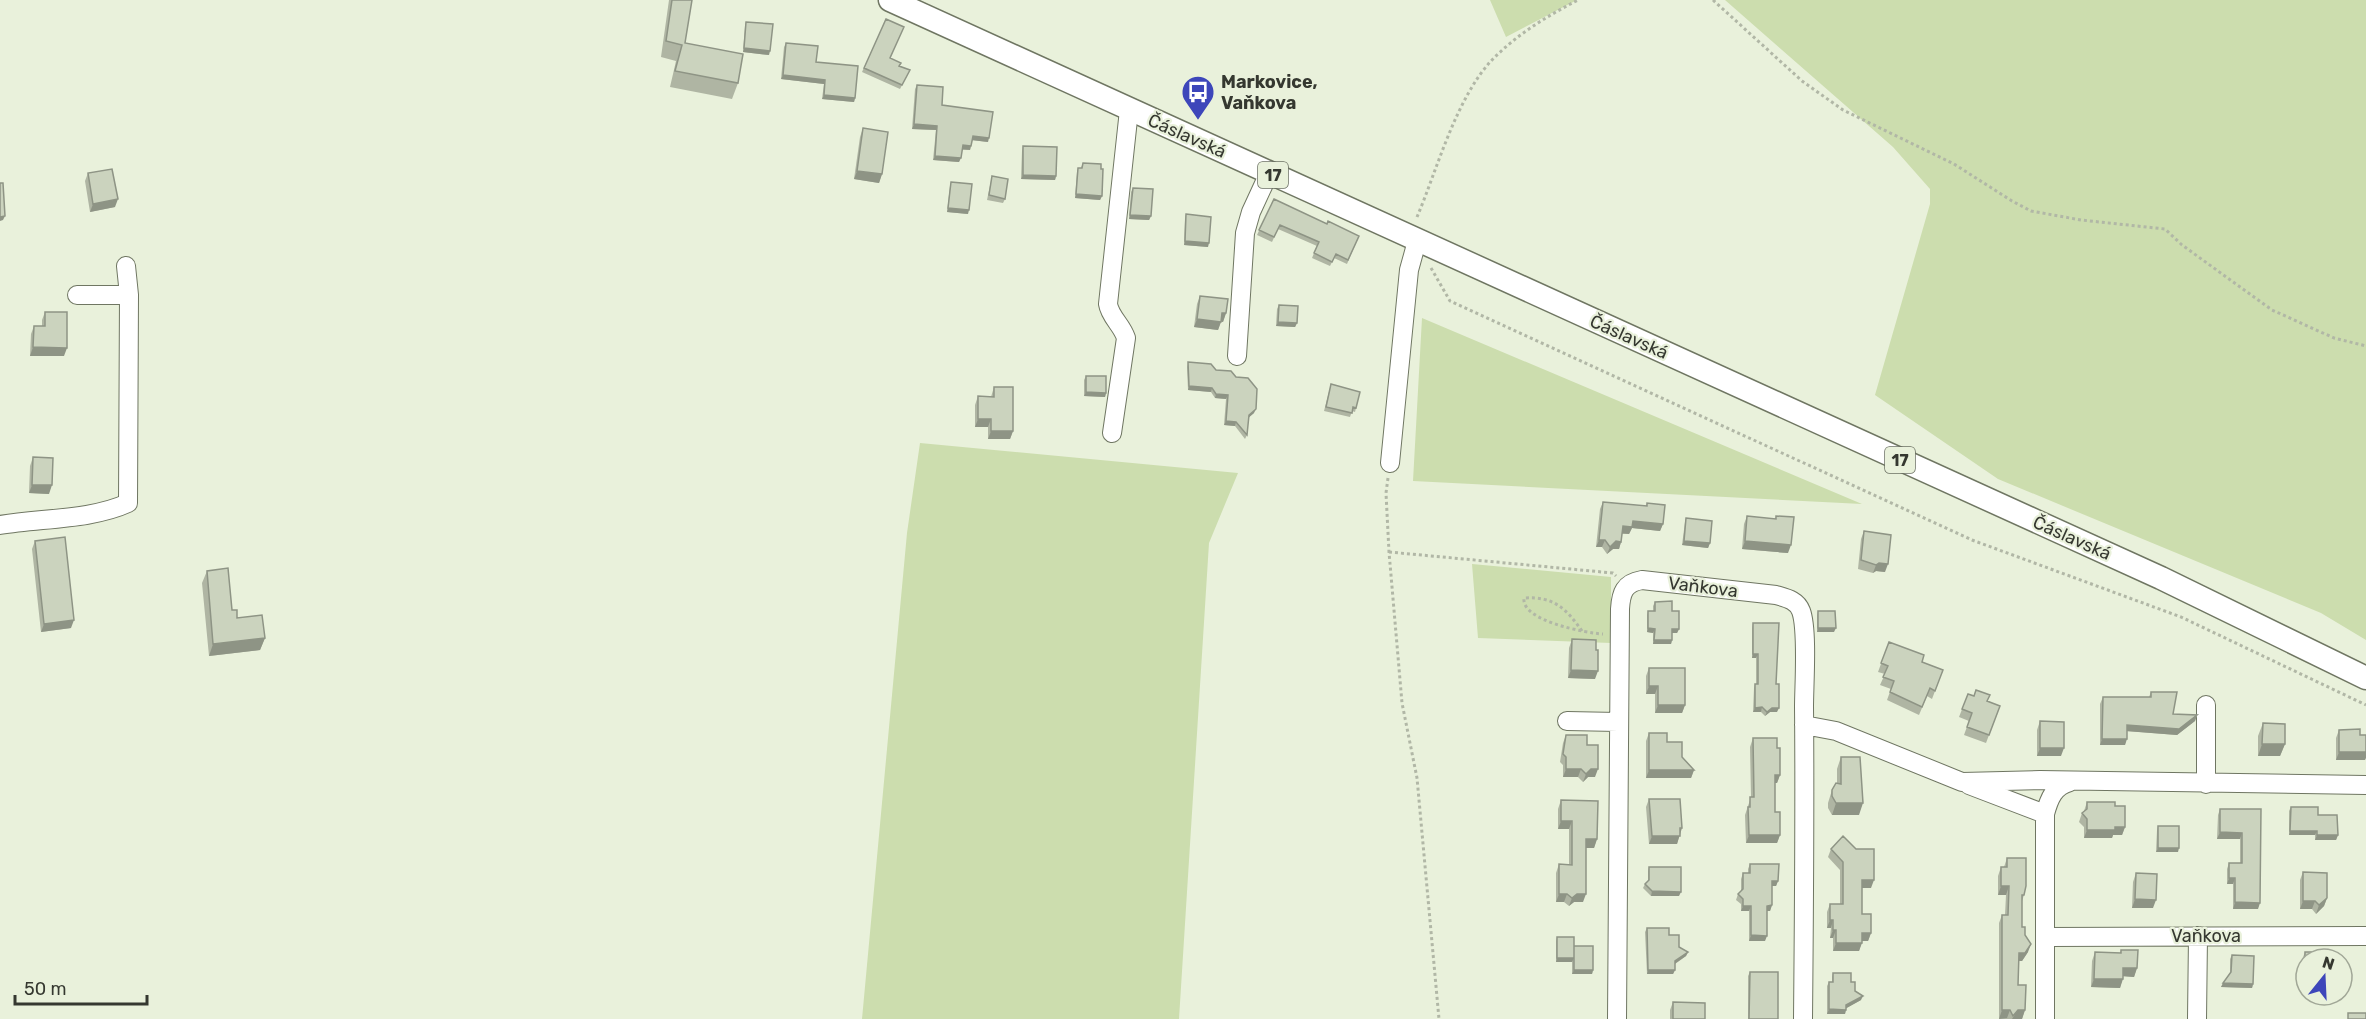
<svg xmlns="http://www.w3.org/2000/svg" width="2366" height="1019" font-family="Rubik,sans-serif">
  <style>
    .green { fill: #ccddae }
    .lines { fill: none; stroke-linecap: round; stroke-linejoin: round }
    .minor-casing { stroke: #6f7662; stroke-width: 20 }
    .major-casing { stroke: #6f7662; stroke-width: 25 }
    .path { stroke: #b1b7a6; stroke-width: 3; stroke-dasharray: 3 3; stroke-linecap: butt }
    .minor { stroke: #fff; stroke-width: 18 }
    .major { stroke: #fff; stroke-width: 22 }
    .wall { fill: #afb5a3 }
    .shaded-wall { fill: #8e9485 }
    .building { fill: #cbd3be; stroke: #8e9485; stroke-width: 1.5 }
    .labels { text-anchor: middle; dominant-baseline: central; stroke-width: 4.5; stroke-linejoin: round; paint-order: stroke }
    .shield { fill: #e9f1db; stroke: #6b7063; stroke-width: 1.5 }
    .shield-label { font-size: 16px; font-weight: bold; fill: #353830 }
    .poi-label { font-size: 18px; font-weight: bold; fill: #353830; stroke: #e9f1db; text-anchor: start }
    .street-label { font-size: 18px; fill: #353830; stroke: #e9f1db }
  </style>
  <rect width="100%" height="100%" fill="#e9f1db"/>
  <path class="green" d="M1490,0H1577L1506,37Z
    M1725,0H2366V640L2321,613L1998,479L1875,395L1930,204V189L1893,147Z
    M1422,318L1862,504L1413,481Z
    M920,443L1238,473L1209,543L1179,1019H862L907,533Z
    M1472,564L1611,577V643L1478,638Z"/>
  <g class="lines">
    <g class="minor-casing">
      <path id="minor" d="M77,295H129
        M1237,356L1245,233L1251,212L1269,173
        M1112,433L1126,338C1122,325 1110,317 1108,304L1129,110
        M1390,463L1409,270L1417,241
        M0,525C41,518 91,520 128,503L129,295L126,266
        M1567,721L1618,722
        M1804,725L1836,731L1962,782L2040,780L2366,785
        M2206,784V705
        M1969,785L2045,814
        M2046,937L2366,936
        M1617,1019L1620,609C1621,593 1624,583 1642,580L1776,595C1786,598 1797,600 1801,611C1808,630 1804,685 1804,707C1805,811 1804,915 1803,1019
        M2045,1019V814C2049,799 2054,786 2070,782
        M2197,1019L2198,936"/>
    </g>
    <g class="major-casing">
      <path id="major" d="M890,0L2161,578L2366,678"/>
    </g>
    <path class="path" d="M1713,0L1802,81L1843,110L1954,164L2012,201L2031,211L2081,220L2165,229L2182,245L2272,310L2334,338L2366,346
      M1417,217C1437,170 1456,98 1492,60C1516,35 1547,16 1578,0
      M1431,268L1450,301L1972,540L2181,617L2366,705
      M1388,478L1386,493L1389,552L1402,703L1417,778L1439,1019
      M1389,552L1613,573L1616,576
      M1582,631C1566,608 1553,596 1524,598C1521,621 1586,633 1603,634"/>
    <use href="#minor" class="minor"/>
    <use href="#major" class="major"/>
  </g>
  <path class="wall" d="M669,0H692L685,43L738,83L732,99L670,87L676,61L661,57Z
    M886,19L890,58L899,66L910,70L900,89L862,72Z
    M746,22L769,55L743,52L745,26Z
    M786,43L816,62L855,98L854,102L822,99L824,84L781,79L784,47Z
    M917,85L942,105L988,142L972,140L970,150H962L959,162L933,160L936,130L912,129L915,89Z
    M863,128L882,174L879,183L854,179L860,137Z
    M1023,146L1056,176L1055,180L1021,179L1022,151Z
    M1083,163L1101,169L1102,196L1100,200L1075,198L1077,172L1078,168H1081Z
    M88,173L115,207L90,212L85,181Z
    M992,176L1005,199L1003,203L987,200Z
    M951,182L968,214L947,212L950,186Z
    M1133,188L1151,216L1149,220L1129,219L1131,192Z
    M1274,199L1327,224L1359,236L1347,264L1334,258L1330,266L1312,258L1317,246L1278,229L1272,242L1257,235Z
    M1186,214L1208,247L1184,245L1185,218Z
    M1200,296L1226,313L1223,322L1221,321L1218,330L1194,327L1197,304Z
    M1279,305L1297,323L1295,327L1276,326L1277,309Z
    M45,312L64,356H30L31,334L34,326H42V320Z
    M1188,362L1254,413L1248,418L1247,435L1245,439L1235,426L1224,425L1226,399L1215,398L1211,392L1188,390L1187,367Z
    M1086,376L1106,393L1105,397L1084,396V380Z
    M1331,384L1356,408L1355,412L1352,411L1350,417L1324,411Z
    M994,387L1013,431L1010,439H988V427H975V405L978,396L991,397Z
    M33,457L49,494L29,493L30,466Z
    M1603,502L1646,506L1647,503L1663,524L1660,531L1632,528L1629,534H1622L1621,542L1619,549H1613L1607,554L1602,547H1596L1600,509Z
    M1747,516L1775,519L1776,516L1788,553L1742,549L1744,524Z
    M1686,518L1710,543L1708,548L1682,545L1685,522Z
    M1864,531L1885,572L1876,571L1873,573L1858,569L1861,539Z
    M35,541L71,628L41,632L32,549Z
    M207,571L237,618L265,638L260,650L209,656L202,583Z
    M1655,602L1672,611L1679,629L1677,633H1672V640L1671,644H1653V633L1647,632V615L1648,611H1653V606Z
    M1818,611L1834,632H1817V615Z
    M1753,623L1776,684L1777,712H1770L1765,716L1761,712H1753L1754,688L1755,684H1756V658H1752V628Z
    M1572,639L1596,650L1595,679L1568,678L1569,648Z
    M1889,642L1922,662L1943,670L1932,699L1927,696L1919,715L1887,700L1891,689L1880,685L1885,674L1878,672Z
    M1649,668L1685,705L1682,713H1655V694H1646V676Z
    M2151,692L2173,714L2197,715L2195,721L2177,735L2127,731L2125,745H2100V704L2103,697H2149Z
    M1968,694L2000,706L1986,743L1964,735L1969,721L1959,717Z
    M2040,721L2061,756H2037V730Z
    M2263,723L2285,744L2280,756H2258V736Z
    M2339,730L2360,735L2365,760H2336V738Z
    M1649,733L1667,742L1682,757L1694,770L1691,778H1646V741Z
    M1566,735L1587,745L1595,777H1588L1583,782L1578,777H1563V765L1560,762L1563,743Z
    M1753,738L1777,748L1780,775L1777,783H1775V812L1780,835L1777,843H1746L1745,815L1751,797L1750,747Z
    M1841,757L1859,815H1832L1828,808V803L1832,790L1837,783V769Z
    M1649,799L1680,833L1677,844H1649L1646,807Z
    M1561,800L1597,839L1594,848H1586L1583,902H1574L1569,906L1564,902H1556V873L1559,864L1569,865V829H1558V809Z
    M2087,802L2115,806L2125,827L2122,835H2113L2112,838H2084V827L2079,822L2082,813L2084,811Z
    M2291,807L2318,815L2338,835L2336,840H2315V835H2289V811Z
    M2220,809H2261L2258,909H2233V884H2227V869L2229,863H2240V839H2217L2218,815Z
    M2158,826L2178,852H2156L2157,830Z
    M1831,849L1871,888H1862V914L1871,933L1868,941H1862L1859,951H1833V938H1830L1831,928H1827V912L1830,904H1840V870L1828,857Z
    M2007,858L2024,895L2022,901V927L2025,935L2028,952L2022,961H2019L2018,985L2025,1010L2022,1019H1999V923L2002,915H2005L2006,895H1998V876L2001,867H2004Z
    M1750,864L1778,881L1776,886H1772V905L1770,911H1767L1765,941H1749V911H1741V904L1736,900L1738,894L1741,891V879L1743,873H1748V869Z
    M1649,867L1679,896H1651L1643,888L1645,884L1648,881V871Z
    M2303,872L2327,898L2324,906L2316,914L2312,909H2300V880Z
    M2136,873L2153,908H2132L2133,882Z
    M1647,928L1669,935L1679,947L1688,952L1686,956L1675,964V970L1673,974H1647L1645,932Z
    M1557,937L1574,947L1593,970L1592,974H1572V961L1556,962V941Z
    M2121,950L2137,968L2134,977L2123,976L2120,988L2091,987L2092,961L2095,952L2120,953Z
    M2305,952L2327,955L2306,984H2302V960Z
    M2232,955L2253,984L2252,988L2221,987L2230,974V959Z
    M1750,972L1778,1019H1748V976Z
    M1833,973L1851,982L1855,991L1861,1000L1846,1008L1845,1014H1827V986L1829,982H1832V977Z
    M1673,1002L1705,1019H1670V1010Z"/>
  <path class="shaded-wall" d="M744,48L770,51L769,55L743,52Z
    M783,75L825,80L824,84L781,79Z
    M824,95L855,98L854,102L822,99Z
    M914,124L937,126L936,130L912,129Z
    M973,136L989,138L988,142L971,140Z
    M963,145L971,146L970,150L962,149Z
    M935,156L961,158L959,162L933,160Z
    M857,171L882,174L879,183L854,179Z
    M1023,175L1056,176L1055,180L1021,179Z
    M1076,194L1102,196L1100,200L1075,198Z
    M118,199L115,207L90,212L93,204Z
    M948,208L969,210L968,214L947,212Z
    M1130,215L1151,216L1149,220L1129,219Z
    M5,216L3,220L0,221V217Z
    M1185,241L1209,243L1208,247L1184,245Z
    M1222,313H1226L1223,322L1219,321Z
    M1197,319L1221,322L1218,330L1194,327Z
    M1278,322L1297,323L1295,327L1276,326Z
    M33,347L67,348L64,356H30Z
    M1189,386L1212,388L1211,392L1188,390Z
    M1086,392L1106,393L1105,397L1084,396Z
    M1216,394L1228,395L1226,399L1215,398Z
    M1256,409L1254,413L1247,419L1249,415Z
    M978,419H991L988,427H975Z
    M1226,421L1236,422L1235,426L1224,425Z
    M991,431H1013L1010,439H988Z
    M32,485H52L49,494L29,493Z
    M1633,521L1663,524L1660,531L1632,528L1629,534L1620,533L1623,526Z
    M1599,540H1605L1602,547H1596Z
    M1616,541L1621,542L1619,549H1613L1607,554L1610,547Z
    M1684,541L1710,543L1708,548L1682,545Z
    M1745,541L1791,545L1788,553L1742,549Z
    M1879,563L1888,564L1885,572L1876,571L1873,573L1876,565Z
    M74,620L71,628L41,632L44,624Z
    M1648,628L1655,629L1653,633L1647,632Z
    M1818,628H1836L1834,632H1817Z
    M1672,629H1679L1677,633H1671Z
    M265,638L260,650L209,656L213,644Z
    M1654,640H1672L1671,644H1653Z
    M1753,654H1758L1756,658H1752Z
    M1571,670L1598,671L1595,679L1568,678Z
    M1649,686H1658L1655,694H1646Z
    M1658,705H1685L1682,713H1655Z
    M1762,707L1761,712H1753L1755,708Z
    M1772,708H1779L1777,712H1770L1765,716L1767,712Z
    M2197,715L2195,721L2177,735L2125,731L2127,725Z
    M2102,739H2127L2125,745H2100Z
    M2262,744H2285L2280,756H2258Z
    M2040,748H2064L2061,756H2037Z
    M2339,752H2366V758L2365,760H2336Z
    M1566,769H1581L1578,777H1563Z
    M1591,769H1598L1595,777H1588L1583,782L1586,774Z
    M1649,770H1694L1691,778H1646Z
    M1775,775H1780L1777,783H1772Z
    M1836,803H1863L1859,815H1832Z
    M1561,821H1572L1569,829H1558Z
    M2115,827H2125L2122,835H2113L2112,838H2084L2087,830Z
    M1682,828L1677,844H1649L1652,836Z
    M2290,831H2317L2315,835H2289Z
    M2220,832L2242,833L2240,839H2217Z
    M1749,835H1780L1777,843H1746Z
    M2317,835H2338L2336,840H2315Z
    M1586,839H1597L1594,848H1583Z
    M2158,848H2179L2178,852H2156Z
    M2229,878H2235L2233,884H2227Z
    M1862,880H1874L1871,888H1859Z
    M1772,881H1778L1776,886H1770Z
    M2001,886H2009L2006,895H1998Z
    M1652,891L1681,892L1679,896H1651Z
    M1559,894H1567L1564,902H1556Z
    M1577,894H1586L1583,902H1574L1569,906L1572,898Z
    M2327,898L2324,906L2316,914L2319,905Z
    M2135,899L2156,900L2153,908H2132Z
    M2303,901H2315L2312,909H2300Z
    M2235,902L2260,903L2258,909H2233Z
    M1772,905L1770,911H1765L1767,906Z
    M1743,906H1751L1749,911H1741Z
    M1830,920H1833L1831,928H1827Z
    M1833,930H1836L1833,938H1830Z
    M1862,933H1871L1868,941H1859Z
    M1751,935L1767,936L1765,941H1749Z
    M1836,943H1862L1859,951H1833Z
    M2031,944L2028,952L2022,961H2016L2019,953Z
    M1688,952L1686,956L1673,965L1675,961Z
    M1557,958H1574L1572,962H1556Z
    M2123,968H2137L2134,977L2120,976Z
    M1574,970H1593L1592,974H1572Z
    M1648,970H1675L1673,974H1647Z
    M2305,976H2306V984H2302Z
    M2094,979H2123L2120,988L2091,987Z
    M2223,983L2253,984L2252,988L2221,987Z
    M1863,996L1861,1000L1845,1009L1846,1005Z
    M1829,1009L1846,1010L1845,1014H1827Z
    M2002,1010H2010L2007,1018L1999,1019Z
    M2018,1010H2025L2022,1019H2012Z"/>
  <path class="building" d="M672,0H692L685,43L743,54L738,83L675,71L682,45L666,41Z
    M886,19L904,27L890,58L901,63L899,66L910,70L902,85L864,68Z
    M746,22L773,24L770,51L744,48Z
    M786,43L818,46L816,62L858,66L855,98L824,95L825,80L783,75Z
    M917,85L943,87L942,105L993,112L989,138L973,136L971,146L963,145L961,158L935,156L937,126L914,124Z
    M863,128L888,132L882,174L857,171Z
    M1023,146L1057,147L1056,176L1023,175Z
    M1083,163L1101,164V169H1103L1102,196L1076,194L1078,168H1082Z
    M112,169L118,199L93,204L88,173Z
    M992,176L1008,179L1005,199L989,195Z
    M951,182L972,184L969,210L948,208Z
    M0,183H3L5,216L0,217Z
    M1133,188L1153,189L1151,216L1130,215Z
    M1274,199L1327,224L1328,221L1359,236L1348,260L1336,254L1332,262L1314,253L1319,242L1280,225L1274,237L1259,230Z
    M1186,214L1211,217L1209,243L1185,241Z
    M1200,296L1228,299L1226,313H1222L1221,322L1197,319Z
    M1279,305L1298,306L1297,323L1278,322Z
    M45,312H67V348L33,347L34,326H45Z
    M1188,362L1211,364L1216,370L1231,371L1236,377L1248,378L1257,389L1256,409L1249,415L1247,435L1236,422L1226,421L1228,395L1216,394L1212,388L1189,386Z
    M1086,376H1106V393L1086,392Z
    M1331,384L1360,392L1356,408L1353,407L1352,413L1326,407Z
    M994,387H1013V431H991V419H978V396L994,397Z
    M33,457L53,458L52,485H32Z
    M1603,502L1647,506V503L1665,505L1663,524L1633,521L1632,527L1623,526L1621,542L1616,541L1610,547L1605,540H1599Z
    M1747,516L1776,519V516L1794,517L1791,545L1745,541Z
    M1686,518L1712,521L1710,543L1684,541Z
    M1864,531L1891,535L1888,564L1879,563L1876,565L1861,560Z
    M65,537L74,620L44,624L35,541Z
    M228,568L232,610H237V618L262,615L265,638L213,644L207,571Z
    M1672,601V611H1679V629H1672V640H1654L1655,629L1648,628V611H1655V602Z
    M1818,611H1835L1836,628H1818Z
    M1753,623H1779L1776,684H1779V708H1772L1767,712L1762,707L1755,708V684H1758V654H1753Z
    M1572,639L1596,640V650H1598V671L1571,670Z
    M1889,642L1924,655L1922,662L1943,670L1935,691L1930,688L1922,707L1890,692L1894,681L1883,677L1888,666L1881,663Z
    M1649,668H1685V705H1658V686H1649Z
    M1976,690L1990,695L1987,701L2000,706L1989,735L1967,727L1972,713L1962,709L1968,694L1974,696Z
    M2151,692H2177L2173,714L2197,715L2179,729L2127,725V739H2102L2103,697H2151Z
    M2040,721L2064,722V748H2040Z
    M2263,723L2285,724V744H2262Z
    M2360,729V735H2366V752H2339V730Z
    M1649,733H1667V742H1682V757L1694,770H1649Z
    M1566,735H1587V745H1598V769H1591L1586,774L1581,769H1566V757L1563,754Z
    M1753,738H1777V748H1780V775H1775V812H1780V835H1749L1748,807H1750V797H1754Z
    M1841,757H1860L1863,803H1836L1832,796V790L1836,783L1841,784Z
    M1649,799H1680L1682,828H1680V836H1652Z
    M1561,800L1598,801L1597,839H1586V894H1577L1572,898L1567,894H1559V864L1572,865V821H1561Z
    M2087,802H2115V806H2125V827H2115V830H2087V819L2082,813L2087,809Z
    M2291,807H2318V815H2337L2338,835H2317V831H2290Z
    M2220,809H2261L2260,903L2235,902V878H2229V863H2242V833L2220,832Z
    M2158,826H2179V848H2158Z
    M1843,836L1856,849H1874V880H1862V914H1871V933H1862V943H1836V930H1833V920H1830V904H1843V862L1831,849Z
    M2007,858H2026V886L2024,895H2022V927H2025V935L2031,944L2025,953H2019L2018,985H2026L2025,1010H2018L2013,1016L2010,1010H2002V915H2008L2009,886H2001V867H2007Z
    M1750,864H1779L1778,881H1772V905L1767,906V936L1751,935V906H1743V899L1738,894L1743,889V873H1750Z
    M1649,867H1681V892L1652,891L1645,884L1649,880Z
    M2303,872L2327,873V898L2319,905L2315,901H2303Z
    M2136,873L2157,874L2156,900L2135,899Z
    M1647,928H1669V935H1679V947L1688,952L1675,961V970H1648Z
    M1557,937H1574V958H1557Z
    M1574,946H1593V970H1574Z
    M2121,950H2138L2137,968H2123V979H2094L2095,952L2121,953Z
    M2305,952H2327V955H2337V959H2306V976H2305Z
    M2232,955L2254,956L2253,984L2223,983L2231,972Z
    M1750,972H1778V1019H1749Z
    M1833,973H1851V982H1855V991L1863,996L1846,1005V1010L1829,1009V982H1833Z
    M1673,1002L1705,1003V1019H1673Z
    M2348,1013H2366V1019H2348Z"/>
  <defs>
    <g id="bus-pin" transform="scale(1.725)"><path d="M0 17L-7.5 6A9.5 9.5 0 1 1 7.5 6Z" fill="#3d46ba" stroke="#e9f1db"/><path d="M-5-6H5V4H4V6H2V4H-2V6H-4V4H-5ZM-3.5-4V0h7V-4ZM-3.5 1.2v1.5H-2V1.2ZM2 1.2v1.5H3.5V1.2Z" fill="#fff"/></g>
  </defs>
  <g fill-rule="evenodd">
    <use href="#bus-pin" x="1198" y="92"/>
  </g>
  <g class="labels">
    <g class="shield">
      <rect x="1258" y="162" width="30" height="26" rx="4.5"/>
      <rect x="1885" y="447" width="30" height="26" rx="4.5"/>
    </g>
    <g class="shield-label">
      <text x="1273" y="175">17</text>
      <text x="1900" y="460">17</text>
    </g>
    <g class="poi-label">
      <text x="1221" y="82">Markovice,<tspan x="1221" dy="21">Vaňkova</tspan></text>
    </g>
    <g class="street-label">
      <text transform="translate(1187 136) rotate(24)">Čáslavská</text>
      <text transform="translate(1629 337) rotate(24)">Čáslavská</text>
      <text transform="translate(2072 538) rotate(24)">Čáslavská</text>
      <text transform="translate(1703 587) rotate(7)">Vaňkova</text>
      <text x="2206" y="936">Vaňkova</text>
    </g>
  </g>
  <g transform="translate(2324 977) rotate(18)"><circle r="28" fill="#e9f1db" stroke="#a1a797" stroke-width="1.5"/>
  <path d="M0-4.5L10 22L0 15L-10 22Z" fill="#3d46ba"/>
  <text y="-9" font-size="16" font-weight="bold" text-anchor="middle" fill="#353830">N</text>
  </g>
  <path d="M15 995v9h132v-9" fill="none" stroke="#353830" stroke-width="3"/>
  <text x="24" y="995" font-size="18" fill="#353830" stroke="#e9f1db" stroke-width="4.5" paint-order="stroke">50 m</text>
</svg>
